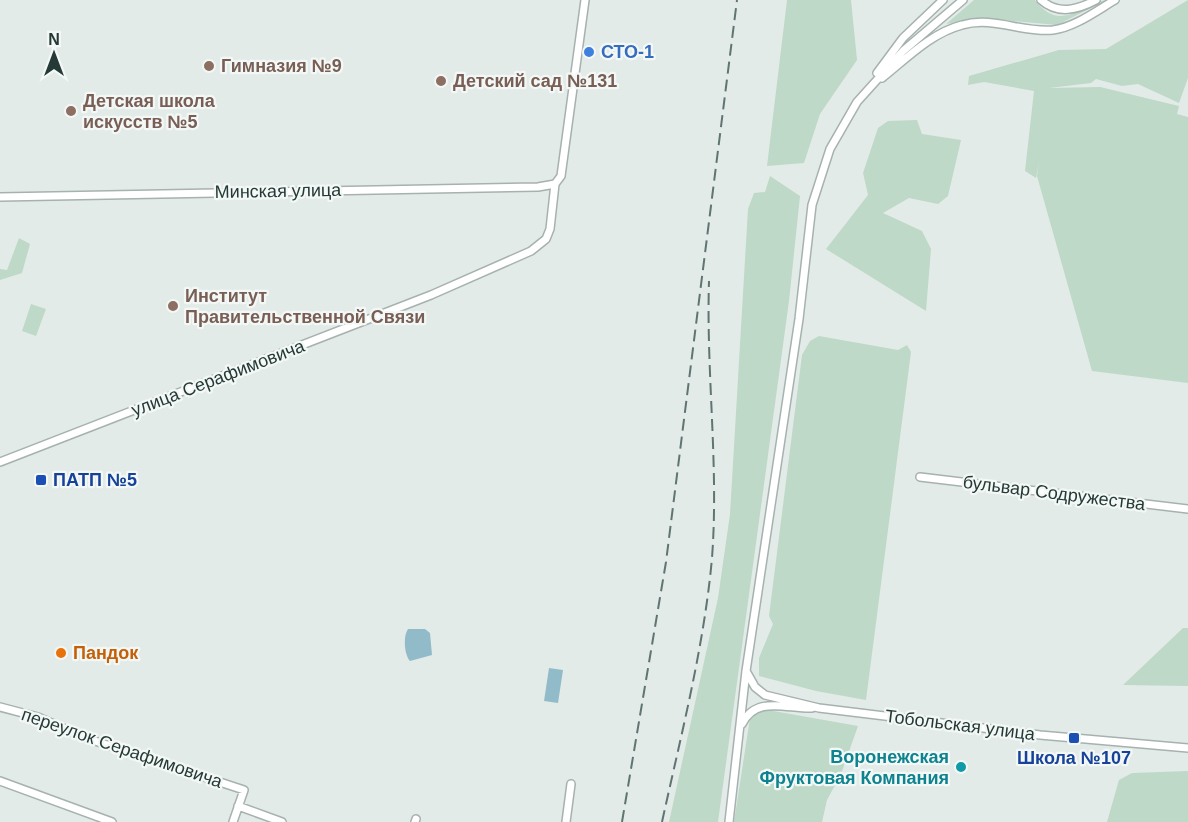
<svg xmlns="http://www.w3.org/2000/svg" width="1188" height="822" font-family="Arial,sans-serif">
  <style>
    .green { fill: #bed9c8 }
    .water { fill: #91bbc9 }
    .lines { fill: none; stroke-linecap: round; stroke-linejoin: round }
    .minor-casing { stroke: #a6b2af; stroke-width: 10 }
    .minor { stroke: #fff; stroke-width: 7 }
    .rail { stroke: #5f7572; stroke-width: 2; stroke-dasharray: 12 6; stroke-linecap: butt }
    .shop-dot { fill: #3f7fe0; stroke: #f3f8f6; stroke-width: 2 }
    .education-dot { fill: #8d6e63; stroke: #f3f8f6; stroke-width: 2 }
    .transit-dot { fill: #1a4fb4; stroke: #f3f8f6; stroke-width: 2 }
    .food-dot { fill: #e8710a; stroke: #f3f8f6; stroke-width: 2 }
    .culture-dot { fill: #0f9aa8; stroke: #f3f8f6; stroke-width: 2 }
    .labels { text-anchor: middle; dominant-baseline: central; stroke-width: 4.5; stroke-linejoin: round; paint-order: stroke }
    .shop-label { font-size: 18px; font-weight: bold; fill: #366cbe; stroke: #f3f8f6; text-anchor: start }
    .education-label { font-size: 18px; font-weight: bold; fill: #785e54; stroke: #f3f8f6; text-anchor: start }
    .street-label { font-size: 18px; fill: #253a36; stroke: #f3f8f6 }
    .transit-label { font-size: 18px; font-weight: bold; fill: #164399; stroke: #f3f8f6; text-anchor: start }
    .food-label { font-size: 18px; font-weight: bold; fill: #c56008; stroke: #f3f8f6; text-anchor: start }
    .culture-label { font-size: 18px; font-weight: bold; fill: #0d838f; stroke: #f3f8f6; text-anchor: end }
  </style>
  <rect width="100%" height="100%" fill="#e3ebe8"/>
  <path class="green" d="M787,0H851L857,60L820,114L804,163L767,166Z
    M974,0H1035C1061,35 1083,2 1107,0L1057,25L980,18L946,24Z
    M1188,0V78L1179,103L1138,84L1122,86L1096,79L1091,83L1049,88L1100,87L1179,106L1177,114L1188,117V383L1092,371L1037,176L1039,163L1036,178L1025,171L1034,91L984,82L968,85L969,76L1059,50L1106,49Z
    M917,120L922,134L961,140L948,196L938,204L909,198L883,213L922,231L931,249L926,311L826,249L868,195L863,173L878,128L888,121Z
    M770,176L800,196L789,301L718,822H669L718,598L730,514L748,209L754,193L765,192Z
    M19,238L30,244L22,273L0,280V269L7,270Z
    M31,304L46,309L36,336L22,331Z
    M819,336L898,350L907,345L911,352L866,700L816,691L759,676V658L773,624L769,616L802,355L810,341Z
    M1183,628H1188V686L1123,685Z
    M762,709L858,726L841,774L827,800L822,822H734L750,718Z
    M1188,771V822H1107L1119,780L1132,773Z"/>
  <path class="water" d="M408,629H425L430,633L432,655L410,661C404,654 403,636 408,629Z
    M549,668L563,670L558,703L544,701Z"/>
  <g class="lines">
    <g class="minor-casing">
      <path id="minor" d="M1041,0C1058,15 1077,10 1096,0
        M877,73L903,38L943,0
        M882,78C906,59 931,33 962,25C993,16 1022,33 1053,30C1075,27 1096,11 1115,0
        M555,184L561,176L585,0
        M0,197L538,187L555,184
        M0,462L431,295L531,251L546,239L550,229L555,184
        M920,477L1188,509
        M746,671L755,687L765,695L819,708L1040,735L1188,748
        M0,707L38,717L86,738L244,790L233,822
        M742,724C756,695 787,709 812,708
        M0,781L112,822
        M238,806L282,822
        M415,822L416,819
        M566,822L571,784
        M729,822L746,671L799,319L812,205L830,149L857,102L903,51L963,0"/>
    </g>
    <use href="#minor" class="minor"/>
    <path class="rail" d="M622,822L666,562L737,0
      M662,822C681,735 704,647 712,558C719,466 706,373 709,281"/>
  </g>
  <circle class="shop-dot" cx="589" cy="52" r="6"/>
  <g class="education-dot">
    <circle cx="209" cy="66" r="6"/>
    <circle cx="441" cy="81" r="6"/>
    <circle cx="71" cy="111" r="6"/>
    <circle cx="173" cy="306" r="6"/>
  </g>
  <g class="transit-dot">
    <rect x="35" y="474" width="12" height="12" rx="3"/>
    <rect x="1068" y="732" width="12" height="12" rx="3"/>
  </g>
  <circle class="food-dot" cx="61" cy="653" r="6"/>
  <circle class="culture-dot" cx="961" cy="767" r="6"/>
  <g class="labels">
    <g class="shop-label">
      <text x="601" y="52">СТО-1</text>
    </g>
    <g class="education-label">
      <text x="221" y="66">Гимназия №9</text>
      <text x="453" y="81">Детский сад №131</text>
      <text x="83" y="101">Детская школа<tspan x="83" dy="21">искусств №5</tspan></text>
      <text x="185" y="296">Институт<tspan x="185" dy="21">Правительственной Связи</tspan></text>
    </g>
    <g class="street-label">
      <text transform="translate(278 191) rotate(-1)">Минская улица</text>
      <text transform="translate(218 378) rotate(-21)">улица Серафимовича</text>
      <text transform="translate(1054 493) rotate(7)">бульвар Содружества</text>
      <text transform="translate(960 725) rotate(7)">Тобольская улица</text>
      <text transform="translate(122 748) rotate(19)">переулок Серафимовича</text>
    </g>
    <g class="transit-label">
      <text x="53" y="480">ПАТП №5</text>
      <text x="1074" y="758" text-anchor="middle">Школа №107</text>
    </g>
    <g class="food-label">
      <text x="73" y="653">Пандок</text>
    </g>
    <g class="culture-label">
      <text x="949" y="757">Воронежская<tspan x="949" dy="21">Фруктовая Компания</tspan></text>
    </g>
  </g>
  <g transform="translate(54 54)" stroke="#f3f8f6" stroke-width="4.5" paint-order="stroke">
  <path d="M0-4.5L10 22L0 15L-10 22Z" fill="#253a36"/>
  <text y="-9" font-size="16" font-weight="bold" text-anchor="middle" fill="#253a36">N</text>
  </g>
</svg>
